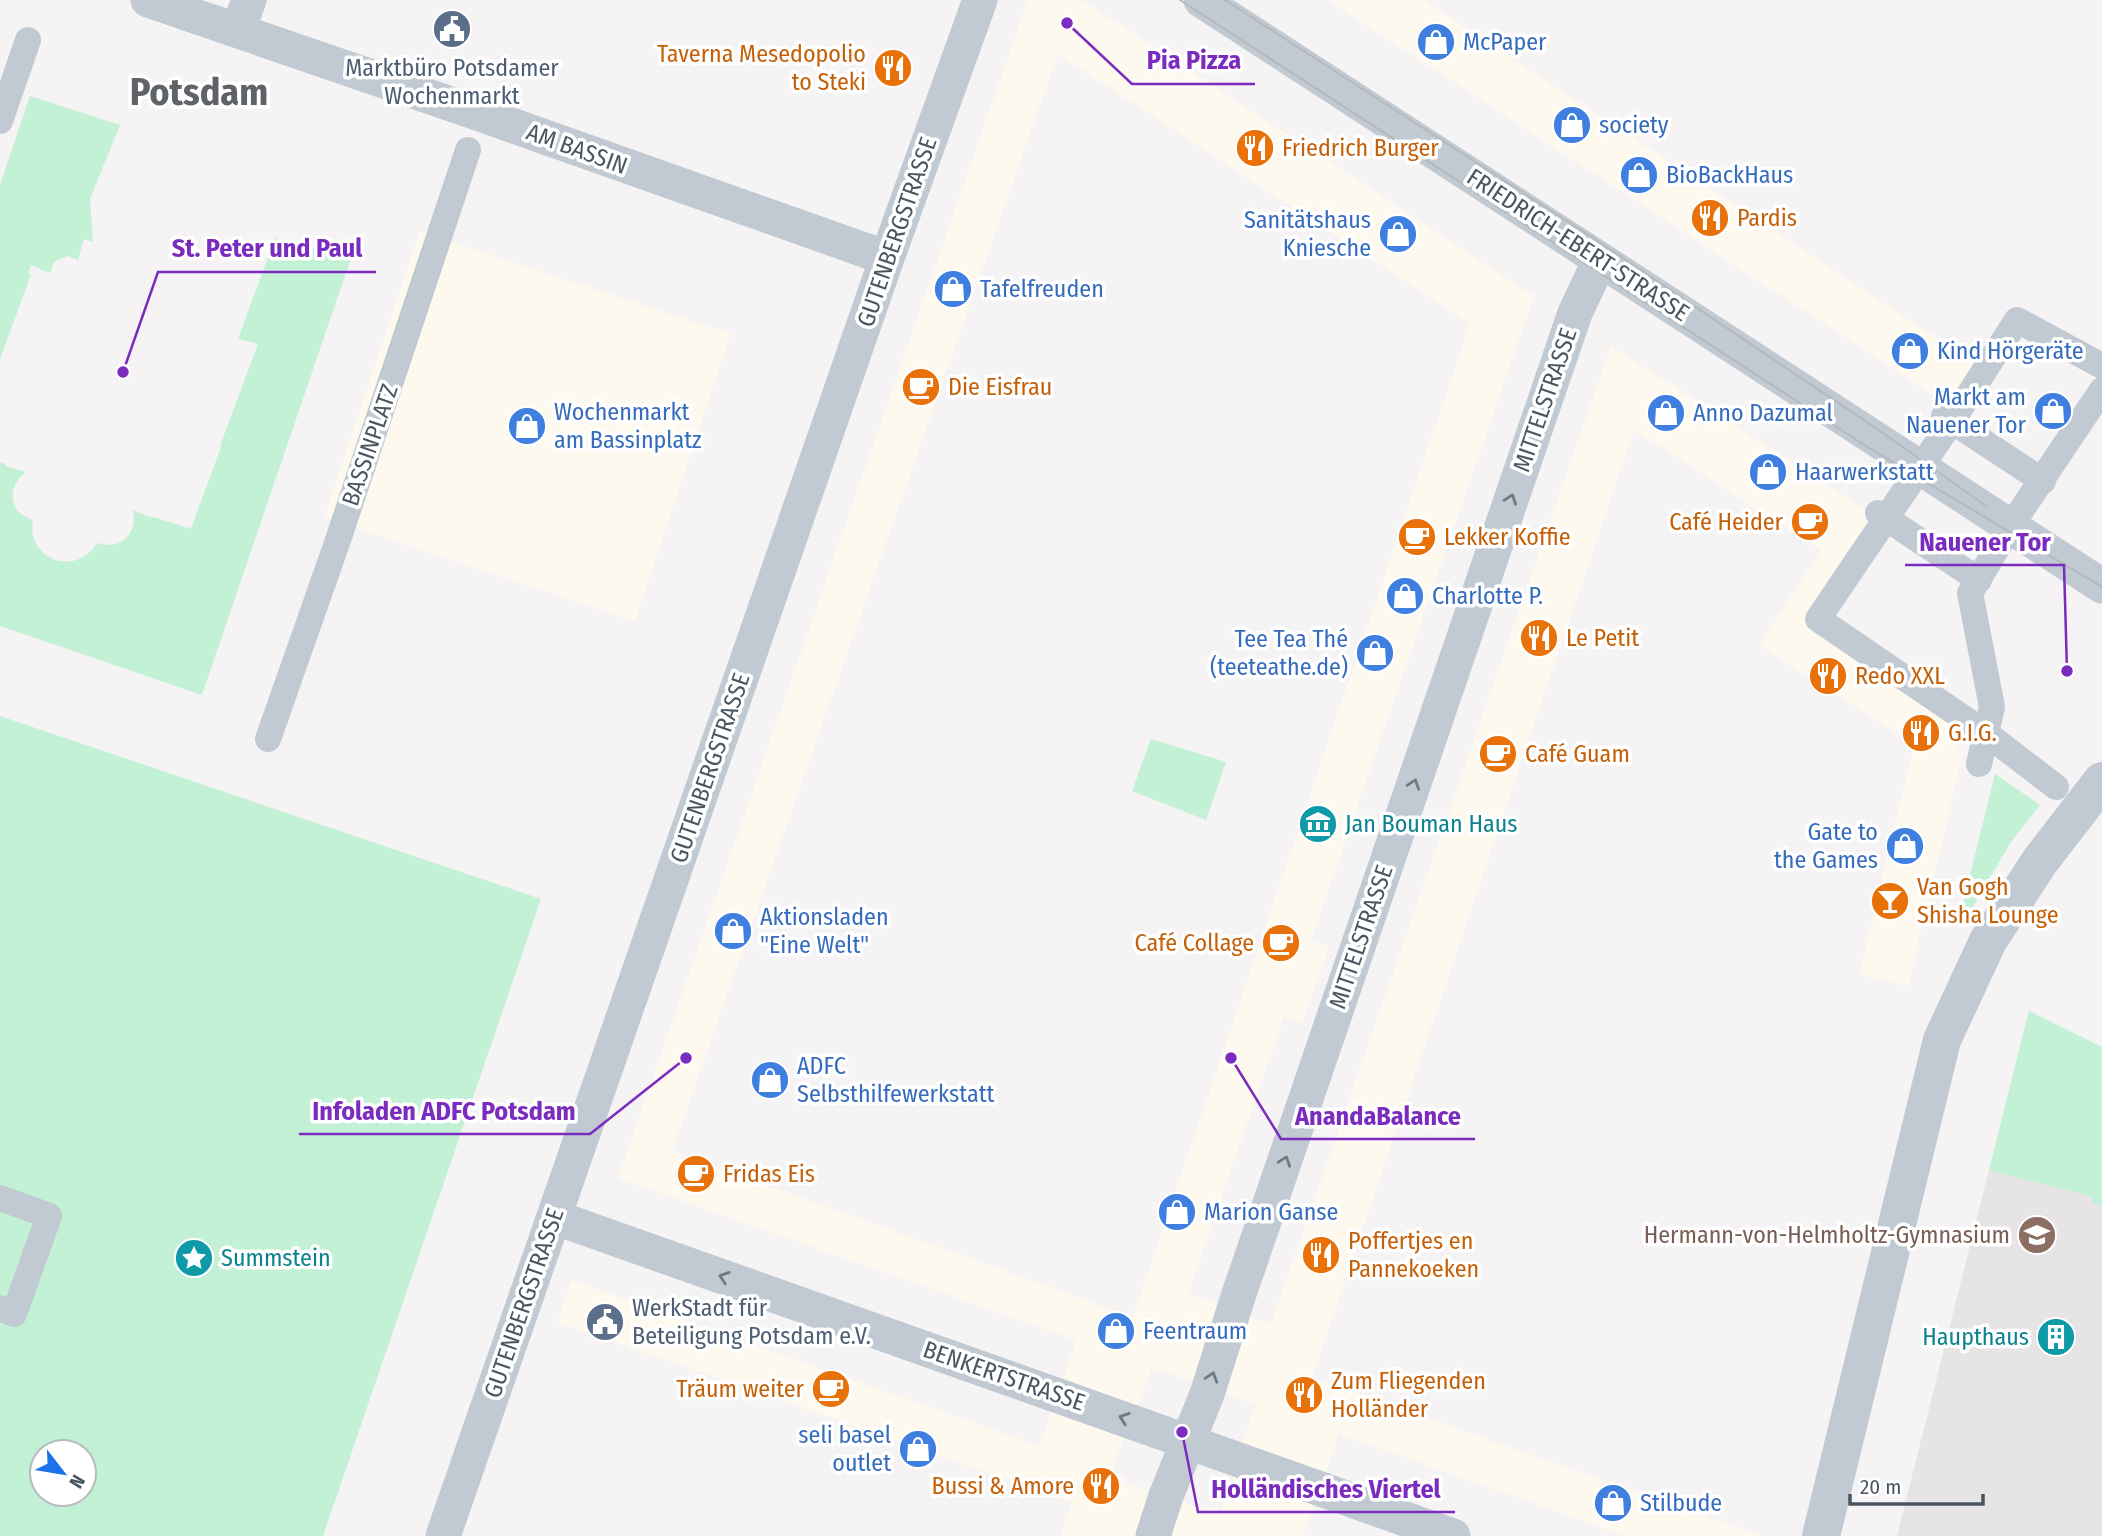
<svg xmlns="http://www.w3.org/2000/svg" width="2102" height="1536" font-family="'Fira Sans Condensed',sans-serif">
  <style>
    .commercial { fill: #fdf9ef; fill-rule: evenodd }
    .education { fill: #e6e4e5 }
    .green { fill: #c3f1d5; fill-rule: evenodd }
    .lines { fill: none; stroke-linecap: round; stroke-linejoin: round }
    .pedestrian { stroke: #c1cad2; stroke-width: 26 }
    .minor { stroke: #c1cad2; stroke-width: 35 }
    .tertiary { stroke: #c1cad2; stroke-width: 38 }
    .tram { stroke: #b5b8bd; stroke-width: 2 }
    .oneway { stroke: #6e7983 }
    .labels { text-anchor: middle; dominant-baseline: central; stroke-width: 7; stroke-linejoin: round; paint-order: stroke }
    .shop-label { font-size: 24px; fill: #366cbe; stroke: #fff; text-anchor: start }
    .food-label { font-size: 24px; fill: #c56008; stroke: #fff; text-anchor: start }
    .service-label { font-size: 24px; fill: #4e5e75; stroke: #fff }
    .street-label { font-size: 24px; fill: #4a5661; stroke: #fff }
    .culture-label { font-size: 24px; fill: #0d838f; stroke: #fff; text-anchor: start }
    .education-label { font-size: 24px; fill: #785e54; stroke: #fff; text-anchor: end }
    .town-label { font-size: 38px; font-weight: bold; fill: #5f6368; stroke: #fff }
    .leader { fill: none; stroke: #7b2cbf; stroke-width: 2.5 }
    .callout-dot { fill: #7b2cbf; stroke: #fff; stroke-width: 2.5 }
    .callout-label { font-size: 26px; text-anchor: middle; font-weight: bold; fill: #7b2cbf; stroke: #fff; stroke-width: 7; stroke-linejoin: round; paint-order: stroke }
  </style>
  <rect width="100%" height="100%" fill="#f5f3f3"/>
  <path class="commercial" d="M1028,0H1082L1534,296L1311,940L1329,947L1302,1023L1284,1017L1188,1294L1226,1307L1199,1384L1152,1368L1135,1412L1061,1386L1076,1340L618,1178ZM1058,54L1470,324L1133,1317L672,1151Z
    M1328,0H1424L1978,365L1956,400L1946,403Z
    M420,231L731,334L635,621L324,517Z
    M1611,346L1875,515L1805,621L1961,728L1956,748L1963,753L1908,986L1859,974L1914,744L1759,645L1821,550L1634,430L1312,1378L1763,1536H1626L1339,1434L1324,1478L1240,1449L1256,1404L1217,1391L1244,1315L1271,1324Z
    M571,1280L1039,1446L1055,1403L1127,1429L1112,1472L1126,1477L1125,1482L1155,1493L1140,1536H1061L1072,1502L557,1322Z
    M1236,1468L1318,1496L1303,1536H1164L1177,1500L1203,1509L1205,1505L1221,1511Z"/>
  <path class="education" d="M2029,1011L2102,1048V1536H1897Z"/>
  <path class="green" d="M30,96L120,125L90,199L93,242L84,239L78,260L67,256L54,262L50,273L31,265L28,273L31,275L0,359V185Z
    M275,238L351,258L202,695L0,626V462L5,464V466L26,472C6,487 8,512 33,520C26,561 77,577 97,543C121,551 138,533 133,510L152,518L154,517L191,529C201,500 211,475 221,447L220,446L258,344L238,339Z
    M0,716L541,899L323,1536H0ZM42,1452H84V1494H42Z
    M1151,739L1226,762L1206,820L1132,791Z
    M1995,774L2040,805L2011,842L1965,920L1960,916Z
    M2029,1011L2102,1047V1205L2092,1203L2093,1197L1989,1170Z"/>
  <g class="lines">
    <path class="pedestrian" d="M0,121L28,40
      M1944,416L2043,481
      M1878,513L1979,580
      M268,739L337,543L468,150
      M1979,764L1992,707L1970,593L2010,527L2102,390
      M2056,787L1987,734L1818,619L1952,421L2017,320L2102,366
      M0,1198L49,1216L14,1314L0,1308"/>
    <path class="minor" d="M148,0L480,114L887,258
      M1201,0L2102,586
      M238,30L249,0
      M554,1217L1453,1536
      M443,1536L887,258L980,0
      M1153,1536L1166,1496L1207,1394L1239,1294L1575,313L1600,260"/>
    <path class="tertiary" d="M1821,1536L1942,1040L1988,941L2040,861L2102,781"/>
    <path class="tram" d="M1180,0L1869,448L2102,587
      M1225,0L1593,238L1880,431L1986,506"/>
  </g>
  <defs><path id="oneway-chevron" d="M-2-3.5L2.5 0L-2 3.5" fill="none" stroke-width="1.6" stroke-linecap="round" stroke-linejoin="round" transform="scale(1.75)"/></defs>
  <g class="oneway">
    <use href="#oneway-chevron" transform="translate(1511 499) rotate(-71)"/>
    <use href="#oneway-chevron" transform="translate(1414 784) rotate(-71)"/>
    <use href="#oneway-chevron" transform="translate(1285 1161) rotate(-71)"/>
    <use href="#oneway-chevron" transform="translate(724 1277) rotate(-161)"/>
    <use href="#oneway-chevron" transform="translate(1212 1377) rotate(-72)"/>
    <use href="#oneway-chevron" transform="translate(1124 1418) rotate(-161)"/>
  </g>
  <defs>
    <g id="civic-disc" transform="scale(2.0125)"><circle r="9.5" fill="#5c6f8a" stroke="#fff"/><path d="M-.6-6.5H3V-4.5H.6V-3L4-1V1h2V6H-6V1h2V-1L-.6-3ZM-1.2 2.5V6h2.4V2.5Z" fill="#fff"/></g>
    <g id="shop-disc" transform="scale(2.0125)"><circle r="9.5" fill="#3f7fe0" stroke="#fff"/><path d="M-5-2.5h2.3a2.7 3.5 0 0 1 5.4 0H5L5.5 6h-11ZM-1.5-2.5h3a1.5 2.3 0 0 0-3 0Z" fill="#fff"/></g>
    <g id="restaurant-disc" transform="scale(2.0125)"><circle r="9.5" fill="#e8710a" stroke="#fff"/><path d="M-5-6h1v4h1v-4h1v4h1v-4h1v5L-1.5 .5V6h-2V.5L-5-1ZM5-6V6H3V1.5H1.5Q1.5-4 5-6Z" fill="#fff"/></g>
    <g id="cafe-disc" transform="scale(2.0125)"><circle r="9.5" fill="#e8710a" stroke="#fff"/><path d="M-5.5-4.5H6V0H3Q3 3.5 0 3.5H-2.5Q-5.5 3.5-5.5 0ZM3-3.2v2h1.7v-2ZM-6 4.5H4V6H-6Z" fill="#fff"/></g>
    <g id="museum-disc" transform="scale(2.0125)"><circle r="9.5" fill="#0f9aa8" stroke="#fff"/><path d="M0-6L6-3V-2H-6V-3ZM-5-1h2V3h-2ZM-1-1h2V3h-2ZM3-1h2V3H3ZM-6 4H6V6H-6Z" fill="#fff"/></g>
    <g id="bar-disc" transform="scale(2.0125)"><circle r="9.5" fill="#e8710a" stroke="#fff"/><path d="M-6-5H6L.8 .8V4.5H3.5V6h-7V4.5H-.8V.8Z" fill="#fff"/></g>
    <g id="school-disc" transform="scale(2.0125)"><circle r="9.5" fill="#8d6e63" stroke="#fff"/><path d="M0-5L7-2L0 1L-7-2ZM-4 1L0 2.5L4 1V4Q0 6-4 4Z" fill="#fff"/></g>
    <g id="sight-disc" transform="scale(2.0125)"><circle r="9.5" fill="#0f9aa8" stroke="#fff"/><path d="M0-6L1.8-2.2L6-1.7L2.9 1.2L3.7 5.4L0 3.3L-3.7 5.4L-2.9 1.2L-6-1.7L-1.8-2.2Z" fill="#fff"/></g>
    <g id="building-disc" transform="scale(2.0125)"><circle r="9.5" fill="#0f9aa8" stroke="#fff"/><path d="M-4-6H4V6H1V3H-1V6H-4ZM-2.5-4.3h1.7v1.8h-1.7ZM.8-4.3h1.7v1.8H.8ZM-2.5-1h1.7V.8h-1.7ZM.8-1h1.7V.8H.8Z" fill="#fff"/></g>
  </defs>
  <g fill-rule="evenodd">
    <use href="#civic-disc" x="452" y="29"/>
    <use href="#shop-disc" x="1436" y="42"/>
    <use href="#restaurant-disc" x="893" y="68"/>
    <use href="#shop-disc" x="1572" y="125"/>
    <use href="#restaurant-disc" x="1255" y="148"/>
    <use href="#shop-disc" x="1639" y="175"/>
    <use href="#restaurant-disc" x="1710" y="218"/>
    <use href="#shop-disc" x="1398" y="234"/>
    <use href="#shop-disc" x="953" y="289"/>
    <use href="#shop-disc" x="1910" y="351"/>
    <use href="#cafe-disc" x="921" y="387"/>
    <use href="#shop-disc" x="2053" y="411"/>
    <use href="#shop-disc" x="1666" y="413"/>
    <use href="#shop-disc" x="527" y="426"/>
    <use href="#shop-disc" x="1768" y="472"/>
    <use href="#cafe-disc" x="1810" y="522"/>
    <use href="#cafe-disc" x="1417" y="537"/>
    <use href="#shop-disc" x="1405" y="596"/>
    <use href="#restaurant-disc" x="1539" y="638"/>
    <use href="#shop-disc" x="1375" y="653"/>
    <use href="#restaurant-disc" x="1828" y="676"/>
    <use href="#restaurant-disc" x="1921" y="733"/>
    <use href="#cafe-disc" x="1498" y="754"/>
    <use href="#museum-disc" x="1318" y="824"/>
    <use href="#shop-disc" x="1905" y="846"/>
    <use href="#bar-disc" x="1890" y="901"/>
    <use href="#shop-disc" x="733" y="931"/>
    <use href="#cafe-disc" x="1281" y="943"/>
    <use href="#shop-disc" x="770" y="1080"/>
    <use href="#cafe-disc" x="696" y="1174"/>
    <use href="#shop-disc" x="1177" y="1212"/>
    <use href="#school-disc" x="2037" y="1235"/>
    <use href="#restaurant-disc" x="1321" y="1255"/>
    <use href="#sight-disc" x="194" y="1258"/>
    <use href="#civic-disc" x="605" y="1322"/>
    <use href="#shop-disc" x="1116" y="1331"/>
    <use href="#building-disc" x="2056" y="1337"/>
    <use href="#cafe-disc" x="831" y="1389"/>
    <use href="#restaurant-disc" x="1304" y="1395"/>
    <use href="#shop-disc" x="918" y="1449"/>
    <use href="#restaurant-disc" x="1101" y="1486"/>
    <use href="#shop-disc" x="1613" y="1503"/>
  </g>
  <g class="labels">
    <g class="shop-label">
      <text x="1463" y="42">McPaper</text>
      <text x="1599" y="125">society</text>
      <text x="1666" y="175">BioBackHaus</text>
      <text x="1371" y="220" text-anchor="end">Sanitätshaus<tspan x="1371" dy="28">Kniesche</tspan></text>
      <text x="980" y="289">Tafelfreuden</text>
      <text x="1937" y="351">Kind Hörgeräte</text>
      <text x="2026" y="397" text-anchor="end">Markt am<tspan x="2026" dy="28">Nauener Tor</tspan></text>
      <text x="554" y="412">Wochenmarkt<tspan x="554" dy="28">am Bassinplatz</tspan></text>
      <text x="1693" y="413">Anno Dazumal</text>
      <text x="1795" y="472">Haarwerkstatt</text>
      <text x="1432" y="596">Charlotte P.</text>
      <text x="1348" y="639" text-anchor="end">Tee Tea Thé<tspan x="1348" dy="28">(teeteathe.de)</tspan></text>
      <text x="1878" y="832" text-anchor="end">Gate to<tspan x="1878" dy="28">the Games</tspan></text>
      <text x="760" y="917">Aktionsladen<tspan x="760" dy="28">"Eine Welt"</tspan></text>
      <text x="797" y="1066">ADFC<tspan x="797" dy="28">Selbsthilfewerkstatt</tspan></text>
      <text x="1204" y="1212">Marion Ganse</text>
      <text x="1143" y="1331">Feentraum</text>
      <text x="891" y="1435" text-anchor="end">seli basel<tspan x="891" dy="28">outlet</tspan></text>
      <text x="1640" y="1503">Stilbude</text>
    </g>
    <g class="food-label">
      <text x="866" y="54" text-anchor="end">Taverna Mesedopolio<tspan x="866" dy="28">to Steki</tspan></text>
      <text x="1282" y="148">Friedrich Burger</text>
      <text x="1737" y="218">Pardis</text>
      <text x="948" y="387">Die Eisfrau</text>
      <text x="1783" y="522" text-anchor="end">Café Heider</text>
      <text x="1444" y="537">Lekker Koffie</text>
      <text x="1566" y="638">Le Petit</text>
      <text x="1855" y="676">Redo XXL</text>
      <text x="1948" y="733">G.I.G.</text>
      <text x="1525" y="754">Café Guam</text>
      <text x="1917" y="887">Van Gogh<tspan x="1917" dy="28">Shisha Lounge</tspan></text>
      <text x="1254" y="943" text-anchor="end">Café Collage</text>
      <text x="723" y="1174">Fridas Eis</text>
      <text x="1348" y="1241">Poffertjes en<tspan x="1348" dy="28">Pannekoeken</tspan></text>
      <text x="1331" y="1381">Zum Fliegenden<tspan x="1331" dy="28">Holländer</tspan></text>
      <text x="804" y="1389" text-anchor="end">Träum weiter</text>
      <text x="1074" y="1486" text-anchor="end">Bussi &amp; Amore</text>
    </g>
    <g class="service-label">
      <text x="452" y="68">Marktbüro Potsdamer<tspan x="452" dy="28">Wochenmarkt</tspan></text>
      <text x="632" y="1308" text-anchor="start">WerkStadt für<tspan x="632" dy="28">Beteiligung Potsdam e.V.</tspan></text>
    </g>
    <g class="street-label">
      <text transform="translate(577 149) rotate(20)">AM BASSIN</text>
      <text transform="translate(897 232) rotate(-71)">GUTENBERGSTRASSE</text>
      <text transform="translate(1578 245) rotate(33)">FRIEDRICH-EBERT-STRASSE</text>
      <text transform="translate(1545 400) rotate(-71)">MITTELSTRASSE</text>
      <text transform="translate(370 445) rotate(-71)">BASSINPLATZ</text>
      <text transform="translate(710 768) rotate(-71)">GUTENBERGSTRASSE</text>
      <text transform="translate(1361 937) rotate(-71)">MITTELSTRASSE</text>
      <text transform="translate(524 1303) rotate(-71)">GUTENBERGSTRASSE</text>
      <text transform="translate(1004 1376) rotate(19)">BENKERTSTRASSE</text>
    </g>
    <g class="culture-label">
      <text x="1345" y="824">Jan Bouman Haus</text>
      <text x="221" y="1258">Summstein</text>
      <text x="2029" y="1337" text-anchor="end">Haupthaus</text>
    </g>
    <g class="education-label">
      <text x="2010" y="1235">Hermann-von-Helmholtz-Gymnasium</text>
    </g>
    <g class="town-label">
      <text x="199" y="92">Potsdam</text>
    </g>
  </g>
  <path class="leader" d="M1067 23L1132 84H1255M123 372L158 272H376M2067 671L2064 565H1905M686 1058L590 1134H299M1231 1058L1281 1139H1475M1182 1432L1198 1512H1455"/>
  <g class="callout-dot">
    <circle cx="1067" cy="23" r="7"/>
    <circle cx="123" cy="372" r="7"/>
    <circle cx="2067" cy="671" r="7"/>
    <circle cx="686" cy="1058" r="7"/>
    <circle cx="1231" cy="1058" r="7"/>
    <circle cx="1182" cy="1432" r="7"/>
  </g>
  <g class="callout-label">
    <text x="1194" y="69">Pia Pizza</text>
    <text x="267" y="257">St. Peter und Paul</text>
    <text x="1985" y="551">Nauener Tor</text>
    <text x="444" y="1120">Infoladen ADFC Potsdam</text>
    <text x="1378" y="1125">AnandaBalance</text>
    <text x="1326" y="1498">Holländisches Viertel</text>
  </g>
  <g transform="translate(63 1473) rotate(121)"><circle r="33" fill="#ffffff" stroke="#b7bbc0" stroke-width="2"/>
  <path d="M0-5L12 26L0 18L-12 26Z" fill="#1a73e8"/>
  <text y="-10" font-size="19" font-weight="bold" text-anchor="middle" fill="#4a5661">N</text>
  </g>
  <path d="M1850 1494v10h133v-10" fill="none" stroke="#4a5661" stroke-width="3.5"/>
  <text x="1860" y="1494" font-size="21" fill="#4a5661" stroke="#ffffff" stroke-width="5" paint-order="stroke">20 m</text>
</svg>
